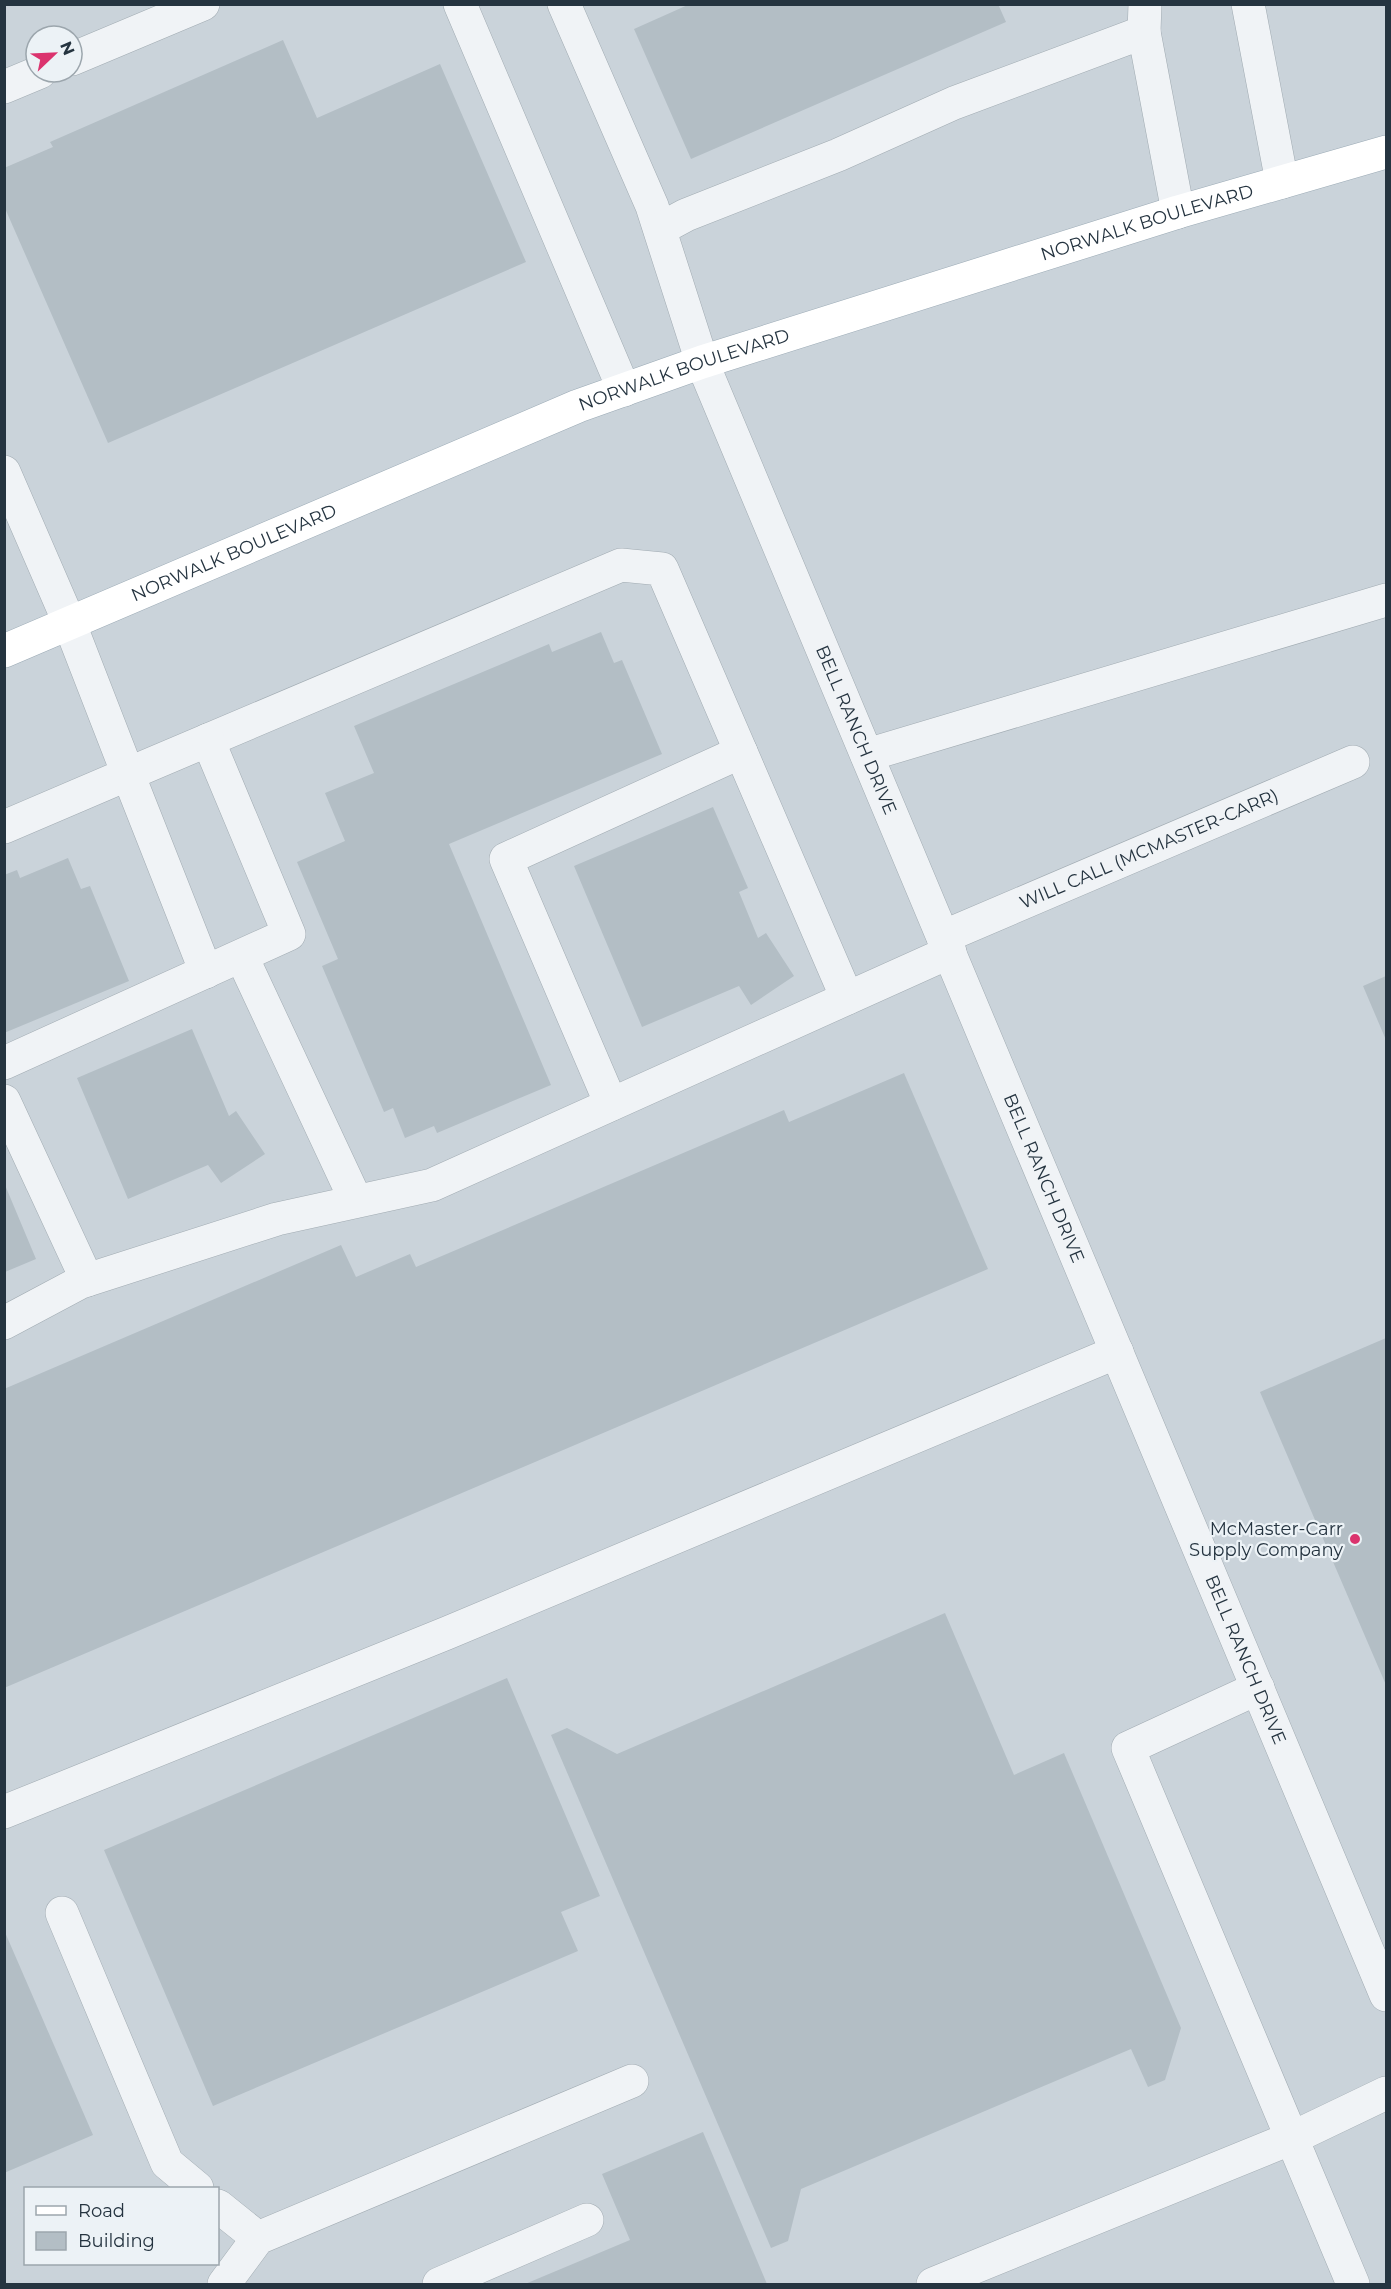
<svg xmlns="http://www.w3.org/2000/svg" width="1391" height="2289" font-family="Montserrat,sans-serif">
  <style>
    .built { fill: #cad3da; fill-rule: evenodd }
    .building { fill: #b3bec5 }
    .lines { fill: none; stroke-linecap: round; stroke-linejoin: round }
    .minor-casing { stroke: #a1abb2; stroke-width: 34 }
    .major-casing { stroke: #9baab5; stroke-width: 34 }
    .minor { stroke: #f0f3f6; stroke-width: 33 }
    .major { stroke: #fff; stroke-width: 33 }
    .poi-dot { fill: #db336e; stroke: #ecf2f6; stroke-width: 2 }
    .labels { text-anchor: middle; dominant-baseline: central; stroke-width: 4.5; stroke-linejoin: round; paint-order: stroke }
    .street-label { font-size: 18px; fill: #253440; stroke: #ecf2f6 }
    .poi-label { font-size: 18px; fill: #253440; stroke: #ecf2f6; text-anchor: end }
  </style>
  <rect width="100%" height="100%" fill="#dce3e8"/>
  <path class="built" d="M5,5H1386V2284H5ZM36,36H72V72H36ZM26,2188H218V2264H26Z"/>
  <path class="building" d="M690,4H998L1006,22L691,159L634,29Z
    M283,40L317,118L440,64L526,262L108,443L4,206V168L53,147L50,142Z
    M601,632L614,663L622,660L662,754L449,844L551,1085L437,1133L434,1126L405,1138L393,1108L384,1112L322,966L338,959L297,862L345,841L325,793L374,773L354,726L549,644L552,652Z
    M713,807L748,888L739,892L758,938L766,933L794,976L751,1005L739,986L642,1027L574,866Z
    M68,858L81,889L90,886L129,981L4,1033V875L17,870L20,878Z
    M1386,976V1040L1363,986Z
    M192,1029L229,1116L236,1111L265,1154L221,1183L208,1165L128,1199L77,1078Z
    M904,1073L988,1269L4,1688V1389L341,1245L356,1277L410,1254L416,1267L784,1110L789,1122Z
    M5,1185L36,1259L5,1272Z
    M1386,1338V1685L1260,1392Z
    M945,1613L1014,1775L1064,1753L1181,2028L1165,2080L1148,2087L1131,2049L801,2189L788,2241L771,2248L551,1735L567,1728L617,1754Z
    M507,1678L600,1896L561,1912L578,1951L213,2106L104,1850Z
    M4,1930L93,2135L4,2173Z
    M703,2132L767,2284H525L630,2240L602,2174Z"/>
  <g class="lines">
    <g class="minor-casing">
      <g id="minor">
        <path d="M460,4L624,390"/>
        <path id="s1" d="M564,4L652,206L702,362L1386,1995"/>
        <path d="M1248,4L1282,182"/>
        <path d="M1144,32L1145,4"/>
        <path d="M72,59L203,4"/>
        <path d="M4,87L40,72"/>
        <path d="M660,229L686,215L838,155L954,103L1144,32L1178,212"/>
        <path d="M4,472L69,622L128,774L4,827"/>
        <path d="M867,755L1386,600"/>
        <path id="s2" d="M943,937L1353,762"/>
        <path d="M242,957L356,1201"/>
        <path d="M206,972L128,774L621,565L662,569L847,998"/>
        <path d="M4,1063L289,934L208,740"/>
        <path d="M4,1101L87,1280"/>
        <path d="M611,1104L506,859L741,752"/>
        <path d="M4,1323L81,1282L277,1219L432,1185L950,952"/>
        <path d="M1258,1688L1128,1748L1353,2284"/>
        <path d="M4,1812L447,1633L1117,1352"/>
        <path d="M62,1913L167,2163L197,2188"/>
        <path d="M218,2206L258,2238"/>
        <path d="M224,2284L258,2238L632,2081"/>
        <path d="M439,2284L587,2220"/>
        <path d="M933,2284L1292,2138L1386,2093"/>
      </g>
    </g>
    <g class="major-casing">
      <g id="major">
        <path id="s3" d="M4,651L578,406L702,362L1178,212L1386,152"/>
      </g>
    </g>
    <use href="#minor" class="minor"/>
    <use href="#major" class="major"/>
  </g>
  <circle class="poi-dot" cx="1355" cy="1539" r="6"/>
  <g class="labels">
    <g class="street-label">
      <text stroke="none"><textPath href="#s3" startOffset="1222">NORWALK BOULEVARD</textPath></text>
      <text stroke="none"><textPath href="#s3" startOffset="736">NORWALK BOULEVARD</textPath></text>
      <text stroke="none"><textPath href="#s3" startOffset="250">NORWALK BOULEVARD</textPath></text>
      <text stroke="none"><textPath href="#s1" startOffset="783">BELL RANCH DRIVE</textPath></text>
      <text stroke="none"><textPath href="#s2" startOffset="224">WILL CALL (MCMASTER-CARR)</textPath></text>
      <text stroke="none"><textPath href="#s1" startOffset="1269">BELL RANCH DRIVE</textPath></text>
      <text stroke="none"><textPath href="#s1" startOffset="1791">BELL RANCH DRIVE</textPath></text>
    </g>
    <g class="poi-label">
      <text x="1343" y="1529">McMaster-Carr<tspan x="1343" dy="21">Supply Company</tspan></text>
    </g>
  </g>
  <rect width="1391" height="2289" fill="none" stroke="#253440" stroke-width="12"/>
  <rect x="24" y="2187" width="195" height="78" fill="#ecf2f6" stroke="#9ca6ad" stroke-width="1.5"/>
  <rect x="36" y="2206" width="30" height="9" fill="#ffffff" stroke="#9ca6ad" stroke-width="1.5"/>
  <text x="78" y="2217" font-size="18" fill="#253440">Road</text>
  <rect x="36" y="2232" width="30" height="18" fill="#b3bec5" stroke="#9ca6ad" stroke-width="1.5"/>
  <text x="78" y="2247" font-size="18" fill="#253440">Building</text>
  <g transform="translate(54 54) rotate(67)"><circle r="28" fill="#ecf2f6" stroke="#9ca6ad" stroke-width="1.5"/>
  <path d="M0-4.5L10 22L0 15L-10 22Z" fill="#db336e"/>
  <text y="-9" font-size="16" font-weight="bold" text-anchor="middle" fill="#253440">N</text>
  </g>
</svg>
